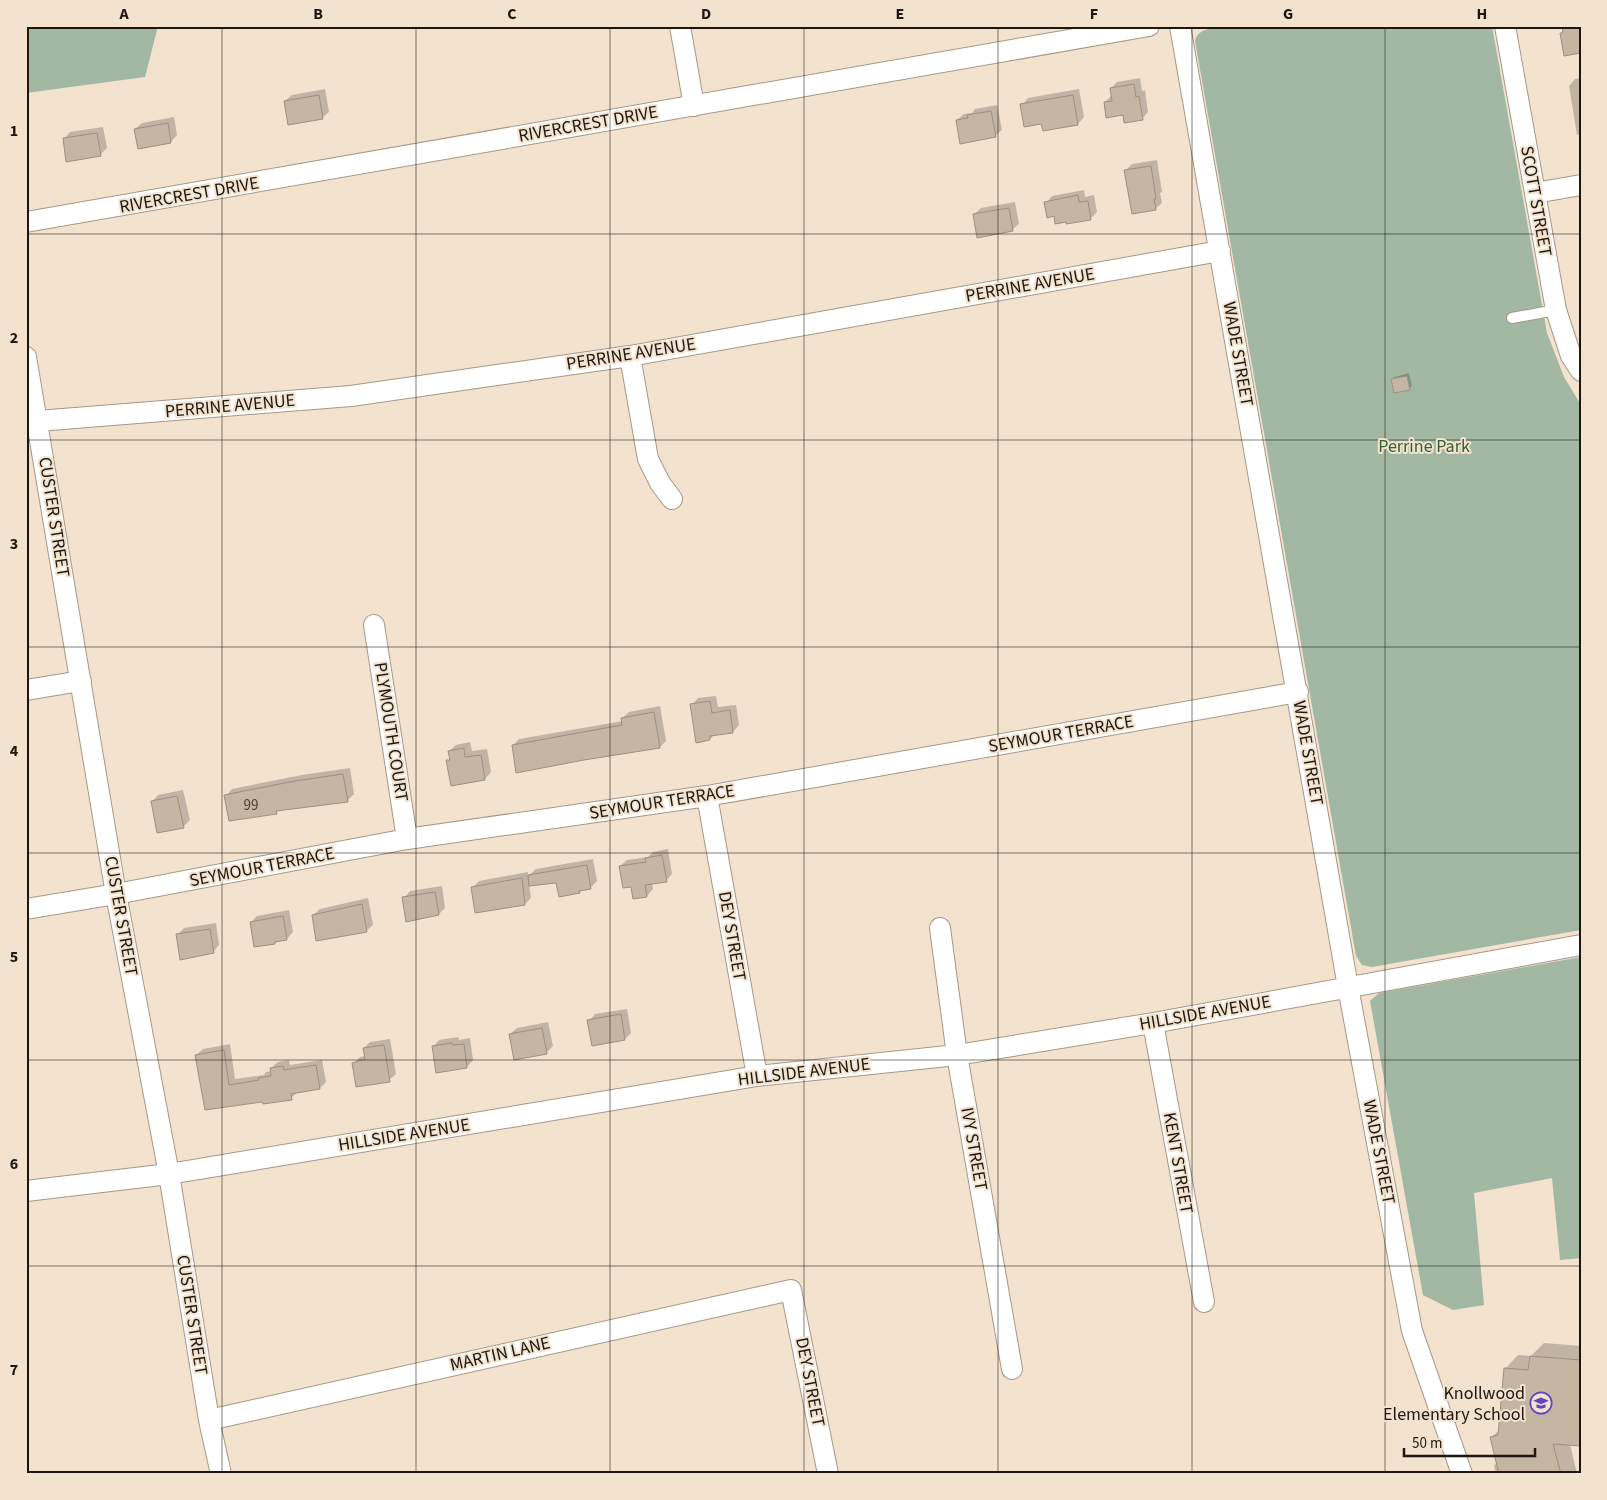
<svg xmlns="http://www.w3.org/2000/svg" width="1607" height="1500" font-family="'Source Sans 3',sans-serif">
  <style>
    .green { fill: #a2b8a2 }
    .shadow { fill: #0003 }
    .building { fill: #c5b6a3; stroke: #9f907e }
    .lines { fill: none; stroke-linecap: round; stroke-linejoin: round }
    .service-casing { stroke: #a79886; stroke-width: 12 }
    .minor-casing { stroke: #a79886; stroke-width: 22 }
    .service { stroke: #fff; stroke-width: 10 }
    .minor { stroke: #fff; stroke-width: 20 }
    .grid { fill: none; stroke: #1d1710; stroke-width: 1; stroke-opacity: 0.55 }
    .labels { text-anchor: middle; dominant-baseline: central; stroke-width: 4; stroke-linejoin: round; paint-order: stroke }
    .number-label { font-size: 15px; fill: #473f35 }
    .street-label { font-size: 18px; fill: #1d1710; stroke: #f2e2ce }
    .park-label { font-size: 18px; fill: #336336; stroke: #f2e2ce }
    .poi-label { font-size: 18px; fill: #1d1710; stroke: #f2e2ce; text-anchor: end }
    .neatline { fill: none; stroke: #1d1710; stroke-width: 2 }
    .grid-label { font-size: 16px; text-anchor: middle; font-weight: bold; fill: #1d1710 }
  </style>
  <rect width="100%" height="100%" fill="#f2e2ce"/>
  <path class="green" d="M26,26H158L145,77L26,93Z
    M1224,26H1492L1547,333L1564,377L1581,405V930L1372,967L1362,965L1356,956L1195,41C1198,28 1213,28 1224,26Z
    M1581,957V1258L1560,1260L1552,1178L1474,1193L1484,1305L1453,1310L1423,1295L1370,1001L1379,993Z"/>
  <path class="shadow" d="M1140,78L1142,91L1145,90L1148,112L1142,119L1124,114L1105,102L1112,95L1111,88L1117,82Z
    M1581,78V134L1577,135L1569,86L1575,79Z
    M325,89L329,112L322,118L285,101L292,95Z
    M1079,89L1084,117L1078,124L1042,123L1022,105L1028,98Z
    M997,105L1002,130L995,136L957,120L964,114L972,113L975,109Z
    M174,117L177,135L171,142L135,129L142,123Z
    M103,127L107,148L101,154L64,139L70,132Z
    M1157,160L1162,192L1160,193L1162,203L1155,209L1126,170L1132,164Z
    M1084,190L1085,197L1094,195L1097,212L1090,219L1055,215L1046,203L1052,196Z
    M1015,202L1019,224L1012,230L974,214L981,208Z
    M1409,373L1412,386L1409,389L1392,379L1395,377Z
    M716,696L718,707L736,705L739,725L733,732L715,734L710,739L692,705L698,698Z
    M660,706L666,741L660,747L513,745L519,739L623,721L622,718L629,712Z
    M470,742L472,751L487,749L491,772L485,779L448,761L451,758L449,751L456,745Z
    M350,768L354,794L347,801L280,809L276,813L226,796L232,789L302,775Z
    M183,790L190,820L183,827L152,802L158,795Z
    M668,849L672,874L666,881L652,883L653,889L647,896L632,885L620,866L627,860L648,857L653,852Z
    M593,859L597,881L591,887L583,889L580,892L557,882L529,884L531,898L525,904L473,887L479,881L528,872V876L536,869Z
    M442,886L445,908L439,914L404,898L410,891Z
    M368,898L373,925L366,931L313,915L320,909Z
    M289,910L293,932L287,939L277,940L275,943L251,922L257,916Z
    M216,923L219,945L213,952L177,935L184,928Z
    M627,1009L631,1033L625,1039L589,1021L595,1014Z
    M548,1022L553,1046L546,1053L510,1034L517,1028Z
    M458,1037L459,1040L470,1038L473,1060L467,1067L437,1071L433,1047L439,1040Z
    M390,1039L396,1074L389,1080L354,1063L360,1057L365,1056L364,1048L370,1042Z
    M230,1044L235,1079L264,1075L266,1072L272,1071L271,1068L278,1062L289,1060L290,1065L322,1060L326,1082L320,1088L298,1092L291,1098L263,1100L206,1109L196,1055L203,1049Z
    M1544,1343L1581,1346V1445L1570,1444L1577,1474H1496L1494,1466L1497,1462L1491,1438L1500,1429L1505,1369L1518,1355L1531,1356Z"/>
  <path class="building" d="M1562,26H1581V53L1564,56L1560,33H1563Z
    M1134,84L1136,97L1139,96L1143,120L1124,123L1123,115L1106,118L1104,102L1112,101L1110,88Z
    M319,95L323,119L288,125L284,101Z
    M1073,95L1078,125L1043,131L1041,124L1024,127L1020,104Z
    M991,111L996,137L960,144L956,120L968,118L967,115Z
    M168,123L171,143L138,149L134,129Z
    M97,133L101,156L66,162L63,138Z
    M1151,166L1156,199H1154L1156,210L1132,214L1124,170Z
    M1078,195L1079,202L1088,201L1091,220L1066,224V222L1055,224L1054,216L1047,218L1044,202Z
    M1009,208L1013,231L977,238L973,214Z
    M1407,376L1410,390L1394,393L1391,379Z
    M710,701L712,713L730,710L733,733L710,736V740L696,743L690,704Z
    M654,712L660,748L584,760L516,773L512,745L622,725L621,718Z
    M464,748L465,757L481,755L485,780L451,786L446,760H450L448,751Z
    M343,774L348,802L276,811L277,814L229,821L224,795L295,781Z
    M177,796L184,828L157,833L151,801Z
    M662,855L667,882L645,885L647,897L633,899L631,887L623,888L619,866L646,862L645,858Z
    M587,865L591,889L579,891L580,893L559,897L556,883L529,886L528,875Z
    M522,878L525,905L475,913L471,887Z
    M435,892L439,915L406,922L402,897Z
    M362,904L367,932L316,941L312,915Z
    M283,916L287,940L275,942V944L254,947L250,922Z
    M210,929L214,953L180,960L176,934Z
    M621,1014L625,1040L592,1046L587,1020Z
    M542,1028L547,1054L514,1060L509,1034Z
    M452,1043L453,1045L464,1044L467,1068L436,1073L432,1046Z
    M384,1045L390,1082L356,1087L352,1063L365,1059L363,1048Z
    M224,1050L229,1085L259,1080L258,1078L271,1076L270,1068L283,1066L284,1070L316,1065L320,1089L291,1094L292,1100L263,1104L262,1102L205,1110L195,1055Z
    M1530,1356L1581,1360V1446L1553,1444L1561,1474H1499L1490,1437L1498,1435L1504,1368L1528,1370Z"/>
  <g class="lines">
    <g class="service-casing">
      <path id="service" d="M1512,318L1556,310"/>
    </g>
    <g class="minor-casing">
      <path id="minor" d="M680,26L694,106
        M1180,26L1348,987L1412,1331L1462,1474
        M1505,26L1556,310L1571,356L1581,371
        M1535,193L1581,185
        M26,222L1149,26
        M630,356L648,459L660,483L672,499
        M26,357L116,894L169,1174L209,1420L221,1474
        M38,421L351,396L630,356L1220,251
        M374,625L407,839
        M26,690L81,681
        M707,796L757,1076
        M26,909L116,894L407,839L707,796L1298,692
        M940,928L957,1055L1012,1369
        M1153,1023L1204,1302
        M26,1191L169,1174L757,1076L957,1055L1153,1023L1581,945
        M209,1420L791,1290L828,1474"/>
    </g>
    <use href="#service" class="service"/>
    <use href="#minor" class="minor"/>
  </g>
  <path class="grid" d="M222,26V1474M416,26V1474M610,26V1474M804,26V1474M998,26V1474M1192,26V1474M1385,26V1474M26,234H1581M26,440H1581M26,647H1581M26,853H1581M26,1060H1581M26,1266H1581"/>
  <defs>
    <g id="school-ring" transform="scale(1.125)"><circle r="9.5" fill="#f2e2ce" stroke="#5e46be" stroke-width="1.5"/><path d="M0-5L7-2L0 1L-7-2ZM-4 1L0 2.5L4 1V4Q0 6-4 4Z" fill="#5e46be"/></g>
  </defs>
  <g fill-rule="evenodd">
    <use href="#school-ring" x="1541" y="1403"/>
  </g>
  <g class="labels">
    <g class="number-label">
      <text x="251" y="805">99</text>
    </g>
    <g class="street-label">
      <text transform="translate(588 124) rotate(-10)">RIVERCREST DRIVE</text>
      <text transform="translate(189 195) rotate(-10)">RIVERCREST DRIVE</text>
      <text transform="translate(1536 201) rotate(80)">SCOTT STREET</text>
      <text transform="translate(1030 285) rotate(-10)">PERRINE AVENUE</text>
      <text transform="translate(631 354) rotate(-9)">PERRINE AVENUE</text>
      <text transform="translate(1238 354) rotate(80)">WADE STREET</text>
      <text transform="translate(230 406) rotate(-5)">PERRINE AVENUE</text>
      <text transform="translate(54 517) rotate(81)">CUSTER STREET</text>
      <text transform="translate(391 732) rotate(81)">PLYMOUTH COURT</text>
      <text transform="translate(1061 734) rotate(-10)">SEYMOUR TERRACE</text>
      <text transform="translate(1308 753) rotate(80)">WADE STREET</text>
      <text transform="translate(662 802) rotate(-9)">SEYMOUR TERRACE</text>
      <text transform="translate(262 867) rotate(-11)">SEYMOUR TERRACE</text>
      <text transform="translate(121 916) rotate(80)">CUSTER STREET</text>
      <text transform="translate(732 936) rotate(80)">DEY STREET</text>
      <text transform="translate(1205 1013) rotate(-10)">HILLSIDE AVENUE</text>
      <text transform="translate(804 1072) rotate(-7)">HILLSIDE AVENUE</text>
      <text transform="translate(404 1135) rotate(-9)">HILLSIDE AVENUE</text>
      <text transform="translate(974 1149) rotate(80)">IVY STREET</text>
      <text transform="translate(1379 1152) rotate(79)">WADE STREET</text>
      <text transform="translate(1178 1163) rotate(80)">KENT STREET</text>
      <text transform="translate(192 1315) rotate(81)">CUSTER STREET</text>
      <text transform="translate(500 1354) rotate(-13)">MARTIN LANE</text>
      <text transform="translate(810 1382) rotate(79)">DEY STREET</text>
    </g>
    <g class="park-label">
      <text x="1424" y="446">Perrine Park</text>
    </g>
    <g class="poi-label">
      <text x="1525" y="1393">Knollwood<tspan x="1525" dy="21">Elementary School</tspan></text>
    </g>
  </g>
  <rect width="1607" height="1500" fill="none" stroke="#f2e2ce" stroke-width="55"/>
  <path d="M1404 1448v8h131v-8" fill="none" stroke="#1d1710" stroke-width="2.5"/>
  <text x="1412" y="1448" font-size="15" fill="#1d1710" stroke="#f2e2ce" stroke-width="4" paint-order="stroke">50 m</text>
  <rect x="28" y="28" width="1552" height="1444" class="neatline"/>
  <g class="grid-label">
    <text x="124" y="19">A</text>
    <text x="318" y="19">B</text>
    <text x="512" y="19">C</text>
    <text x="706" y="19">D</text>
    <text x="900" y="19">E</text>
    <text x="1094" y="19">F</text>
    <text x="1288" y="19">G</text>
    <text x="1482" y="19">H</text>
    <text x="14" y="136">1</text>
    <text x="14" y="343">2</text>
    <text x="14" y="549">3</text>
    <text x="14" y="756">4</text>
    <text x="14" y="962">5</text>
    <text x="14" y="1169">6</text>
    <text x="14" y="1375">7</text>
  </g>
</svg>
